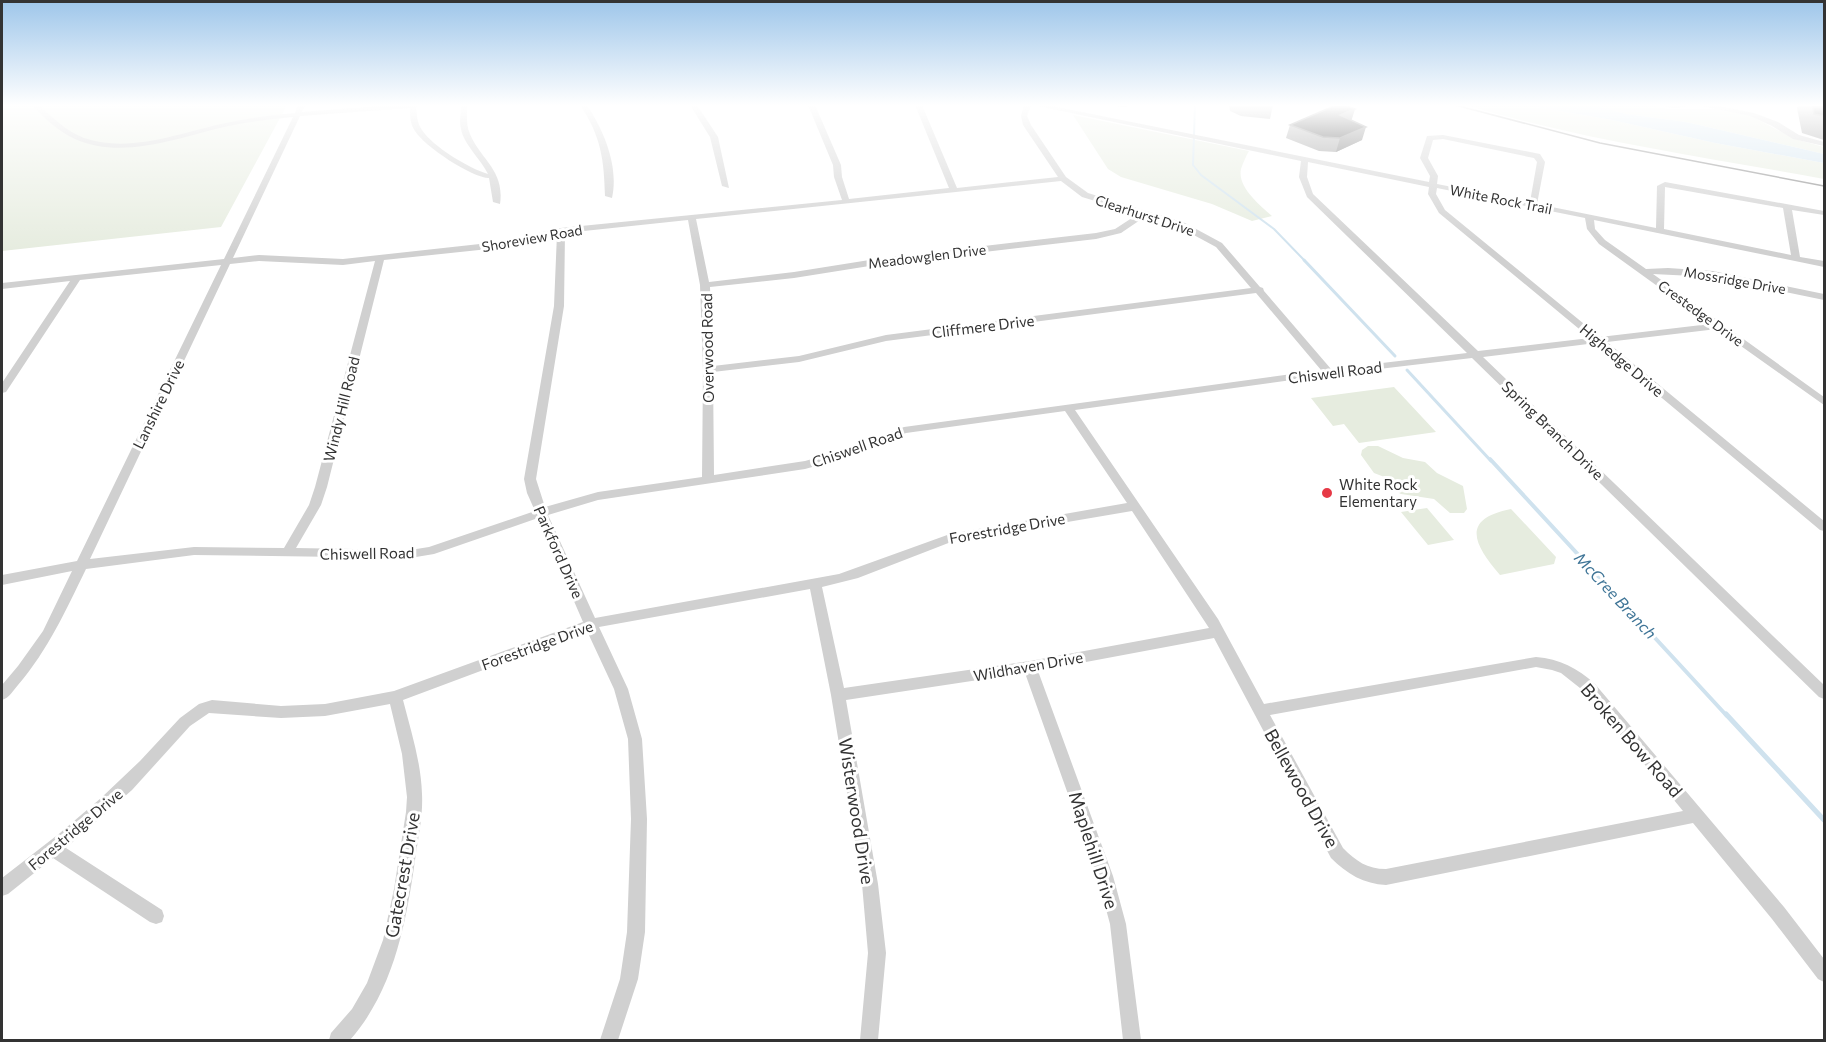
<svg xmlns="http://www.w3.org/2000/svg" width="1826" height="1042" font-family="Commissioner,sans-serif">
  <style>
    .green { fill: #e6ecdf }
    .water { fill: #cfe2ee }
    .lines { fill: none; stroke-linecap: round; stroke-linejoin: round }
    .stream-far3 { stroke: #cfe2ee; stroke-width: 2 }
    .stream-far2 { stroke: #cfe2ee; stroke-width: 3 }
    .stream-far1 { stroke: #cfe2ee; stroke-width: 4 }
    .stream { stroke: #cfe2ee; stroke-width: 5 }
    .minor { fill: #d0d0d0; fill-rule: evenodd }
    .tram { stroke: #888; stroke-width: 1.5 }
    .wall { fill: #8c8c8c }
    .shaded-wall { fill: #5f5f5f }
    .building { fill: #1a1a1a; stroke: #5f5f5f; stroke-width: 1.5 }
    .poi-dot { fill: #e63946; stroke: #fff; stroke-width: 2 }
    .labels { text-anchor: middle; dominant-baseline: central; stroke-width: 6; stroke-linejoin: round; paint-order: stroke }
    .far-street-label { font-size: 14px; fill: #333; stroke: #fff }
    .street-label { font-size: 15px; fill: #333; stroke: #fff }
    .poi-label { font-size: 15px; fill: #333; stroke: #fff; text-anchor: start }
    .water-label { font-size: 16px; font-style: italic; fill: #3f7597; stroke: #fff }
    .near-street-label { font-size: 18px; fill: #333; stroke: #fff }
  </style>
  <rect width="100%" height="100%" fill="#fff"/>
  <path class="green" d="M2,105H287L221,227L2,251Z
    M1466,105H1524L1612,120L1715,143L1824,163V179C1705,157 1582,140 1466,105Z
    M1593,105H1653L1668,109H1719L1751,116L1795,139L1824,147V154L1686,122L1626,114Z
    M1073,115L1249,151C1246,156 1243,163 1241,169C1237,187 1260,205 1272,216L1252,221L1212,204L1121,177L1108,169Z
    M1394,387L1436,432L1359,443L1344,424L1333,426L1311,398Z
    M1368,446H1378L1403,458L1425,462L1437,473L1463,486L1467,509L1464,513H1450L1434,499L1401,494L1395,491L1387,478L1374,473L1361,455L1362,450Z
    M1427,508L1454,540L1428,545L1401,512Z
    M1511,509L1556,557L1554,564L1500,575C1474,545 1460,519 1511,509Z"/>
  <path class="water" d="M1524,105H1593L1626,114L1686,122L1824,154V163L1715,143L1612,120Z"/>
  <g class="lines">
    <path class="stream-far3" d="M1195,105L1193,165L1201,175L1274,229L1305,261"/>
    <path class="stream-far2" d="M1304,260L1395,356
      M1407,370L1491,461"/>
    <path class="stream-far1" d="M1490,459L1727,716"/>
    <path class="stream" d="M1726,714L1824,820"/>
    <path class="minor" d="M32,105H39C53,118 66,131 84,138C130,154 182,132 226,123C249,118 272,115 295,113L298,105H305L302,112L392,105H425L416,107C417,116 417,123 422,130C432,146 470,169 488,174C481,159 464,145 461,129C459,122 461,113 461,105H467C467,115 466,126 470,134C480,159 505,170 500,204L493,202L489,178C472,178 424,146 415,131C410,124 410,116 410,108L300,116L233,258L259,255L343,259L498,242L561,228L842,200L834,177L833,165L808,105H815L841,165L842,177L849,199L949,188L915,105H922L957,188L1058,177L1023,125L1021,116L1024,105H1031L1027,116L1031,125L1066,177L1088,193L1185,223L1222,243L1260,287L1263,288L1264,291L1331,369L1467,353L1307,197L1299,177L1301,161L1033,105H1047L1429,182L1430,176L1420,158L1427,136L1443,135L1540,154L1545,162L1537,204L1656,228L1657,186L1665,182L1824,211V215L1792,210L1800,257L1824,261V267L1594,220L1595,229L1605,240L1646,269L1668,268L1713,271L1824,294V300L1713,277L1653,274L1824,397V405L1717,329L1607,342L1824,521V531L1820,530L1596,343L1483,357L1824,685V699L1819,697L1472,358L1328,375L1075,410L1218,619L1264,704L1536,657C1560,659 1577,668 1595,684L1784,907L1824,959V982L1818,979L1772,919L1693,823L1386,885C1364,884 1347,874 1331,858L1214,638L1038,671L1113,876L1126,924L1141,1040H1123L1110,924L1097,876L1025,673L846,700L878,884L886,953L878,1040H860L868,953L862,884L831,695L810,589L599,627L628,689L642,739L647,819L645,932L638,979L618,1040H600L620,979L627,932L631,819L628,739L614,689L587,631L403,700C411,731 421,762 422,794C423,814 419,834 416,853C407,919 395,989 350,1040H329L331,1033L352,1009L367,983L383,940L394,889L406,812L407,797L402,754L390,704L325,716L281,718L209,713L190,726L132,790L66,848L162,910L164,916L162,922L156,924L150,922L53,858L8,894L2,896V878L60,833L101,798L140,761L180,718L199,704L212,700L281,706L325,704L394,691L583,622L538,518L434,554L410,558L194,555L86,569C66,610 48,650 18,685C13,691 9,698 2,700V685L18,666L43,631L72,571L2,585V575L77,561L221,265L80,280L6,392L2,393V383L70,281L2,289V283L224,259L293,117C270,119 247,122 224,127C177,138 122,160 75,139C59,132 44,118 32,105ZM1443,139L1534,158L1537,162L1530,202L1437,184L1438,176L1428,158L1433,140ZM1308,162L1429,187L1428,194L1439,213L1590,338L1478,351L1313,194L1307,177ZM1061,181L1082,197L1138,214L1115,229L1096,233L882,258L794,272L709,282L696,219ZM1665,187L1783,208L1791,255L1664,229ZM1437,188L1585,218L1587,229L1599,244L1710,324L1600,337L1445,210L1436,194ZM1146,216L1179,227L1216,247L1251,288L886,335L799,356L713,366L710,287L794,278L882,264L1096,239L1121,233ZM688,220L700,285L703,370L702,477L598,492L545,507L536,479L564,306L565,233ZM557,234L554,306L524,479L527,493L535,511L429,547L410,550L296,548L321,505L327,487L384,260L498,248ZM259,261L343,265L375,261L315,487L309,505L284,548L194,547L90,559L230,264ZM1256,293L1321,370L904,427L840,451L805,461L714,475L713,372L799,362L886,341ZM1065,411L1127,503L950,534L839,574L595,618L548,515L598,500L805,469L848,457L906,433ZM1132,511L1209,628L1030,661L844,688L822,587L858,578L951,542ZM1536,667L1552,670L1561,673L1585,692L1683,811L1386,869C1367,869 1356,861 1343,848L1270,715Z
      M580,105H587C604,131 619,166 612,198L605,196C604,159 601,136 580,105Z
      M690,105H697L718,137L729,188L722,186L710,137Z
      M1661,105H1689C1683,109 1667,109 1661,105Z
      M1697,105H1713L1754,113L1778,122L1799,135L1824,142V146L1793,139L1772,126L1750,116Z"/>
    <path class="tram" d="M1455,105L1600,143L1824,186"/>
  </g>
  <path class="wall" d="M1104,105H1127L1126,107Z
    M1229,105H1273L1270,119L1241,116L1230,111Z
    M1798,105H1824V140L1802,133L1797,108Z
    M1355,109L1351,120L1362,140L1336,152L1319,151L1286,138L1290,125Z"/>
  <path class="shaded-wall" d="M1355,109L1351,122L1340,115Z
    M1366,127L1362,140L1336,152L1340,138Z"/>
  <path class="building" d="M1336,105H1345L1355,109L1340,115L1366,127L1340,138L1323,137L1290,125Z
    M1812,105H1824V116L1814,114Z"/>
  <linearGradient id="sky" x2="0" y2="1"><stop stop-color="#9ec6ea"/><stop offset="0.42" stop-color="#fff"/><stop offset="1" stop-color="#fff" stop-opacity="0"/></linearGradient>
  <rect width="1826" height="251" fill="url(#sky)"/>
  <circle class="poi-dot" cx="1327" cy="493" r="6"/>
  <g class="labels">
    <g class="far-street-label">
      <text transform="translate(1501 199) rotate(11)">White Rock Trail</text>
      <text transform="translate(1145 215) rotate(18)">Clearhurst Drive</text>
      <text transform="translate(532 238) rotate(-10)">Shoreview Road</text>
      <text transform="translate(927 256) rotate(-7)">Meadowglen Drive</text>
      <text transform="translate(1735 280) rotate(10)">Mossridge Drive</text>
      <text transform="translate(1701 313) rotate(36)">Crestedge Drive</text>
    </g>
    <g class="street-label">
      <text transform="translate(983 326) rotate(-7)">Cliffmere Drive</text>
      <text transform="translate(707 348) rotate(-91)">Overwood Road</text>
      <text transform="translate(1622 360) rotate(40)">Highedge Drive</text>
      <text transform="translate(1335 372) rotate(-7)">Chiswell Road</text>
      <text transform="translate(158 404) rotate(-64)">Lanshire Drive</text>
      <text transform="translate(341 409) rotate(-76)">Windy Hill Road</text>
      <text transform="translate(1553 430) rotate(44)">Spring Branch Drive</text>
      <text transform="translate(857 447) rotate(-19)">Chiswell Road</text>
      <text transform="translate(1007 528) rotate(-10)">Forestridge Drive</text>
      <text transform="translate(559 552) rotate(66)">Parkford Drive</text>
      <text transform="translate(367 553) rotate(-1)">Chiswell Road</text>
      <text transform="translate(537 645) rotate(-20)">Forestridge Drive</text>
      <text transform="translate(1028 666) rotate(-10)">Wildhaven Drive</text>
      <text transform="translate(75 829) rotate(-40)">Forestridge Drive</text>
    </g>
    <g class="poi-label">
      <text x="1339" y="484">White Rock<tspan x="1339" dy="17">Elementary</tspan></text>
    </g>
    <g class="water-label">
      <text transform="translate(1616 595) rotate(47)">McCree Branch</text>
    </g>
    <g class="near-street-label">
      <text transform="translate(1632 740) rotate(49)">Broken Bow Road</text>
      <text transform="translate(1302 788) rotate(61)">Bellewood Drive</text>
      <text transform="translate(857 811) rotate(81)">Wisterwood Drive</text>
      <text transform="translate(1094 850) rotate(72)">Maplehill Drive</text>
      <text transform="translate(402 875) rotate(-80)">Gatecrest Drive</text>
    </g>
  </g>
  <rect width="1826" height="1042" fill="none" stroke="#333333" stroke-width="6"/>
</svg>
